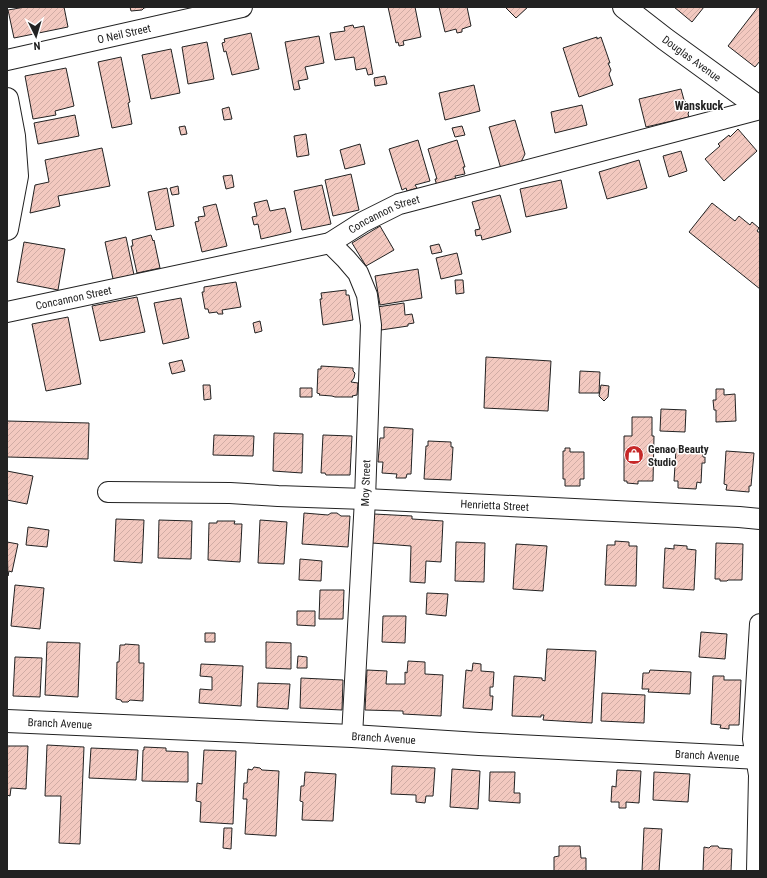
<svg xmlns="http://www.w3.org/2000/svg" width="767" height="878" font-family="'Roboto Condensed',sans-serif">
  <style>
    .building { fill: url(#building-hatch); stroke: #222 }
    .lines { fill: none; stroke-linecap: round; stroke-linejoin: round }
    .street-casing { stroke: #222; stroke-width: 22 }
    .secondary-casing { stroke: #222; stroke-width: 24 }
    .primary-casing { stroke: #222; stroke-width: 24 }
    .street { stroke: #fff; stroke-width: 20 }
    .secondary { stroke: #fff; stroke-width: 22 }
    .primary { stroke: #fff; stroke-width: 22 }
    .labels { text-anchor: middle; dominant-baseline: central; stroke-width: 3; stroke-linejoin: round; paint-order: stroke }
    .street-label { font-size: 11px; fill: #222; stroke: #fff }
    .poi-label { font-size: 11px; font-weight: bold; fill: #222; stroke: #fff; text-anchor: start }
    .neighbourhood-label { font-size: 12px; font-weight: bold; fill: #222; stroke: #fff }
  </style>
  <defs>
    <pattern id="building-hatch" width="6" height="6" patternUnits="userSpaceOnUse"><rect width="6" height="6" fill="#f3c9c0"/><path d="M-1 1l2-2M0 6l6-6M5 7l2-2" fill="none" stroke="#d0aca5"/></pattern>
  </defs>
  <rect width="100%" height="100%" fill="#fff"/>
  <path class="building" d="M25,7H64L68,27L14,38L8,10Z
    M130,7H148L144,8L142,10L131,11Z
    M388,7H415L421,37L403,41L404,45L399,46L398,42L396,43Z
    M439,7H467L471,26L462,29V32L457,33L456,29L445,32Z
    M505,7H528L516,18Z
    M674,7H704L692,22Z
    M758,7H760V61L755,67L728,46Z
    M353,25L354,28L364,26L373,74L368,75L366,68L356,70L354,57L335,60L330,33L345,31L344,27Z
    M251,33L259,69L232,75L226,51L224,52L222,43L225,42L224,39Z
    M319,36L324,63L305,67L308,79L298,81L300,89L294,90L285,42Z
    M597,37V39L601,37L610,63H608L611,70L609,74L613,85L579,97L563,48Z
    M207,42L214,79L188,84L182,47Z
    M171,49L180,93L151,99L142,55Z
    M121,57L130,102L128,103L132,124L112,128L98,62Z
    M66,68L74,106L55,111L56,115L33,119L25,76Z
    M385,76L387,84L375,86L374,78Z
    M474,85L480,111L445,120L439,93Z
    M681,89L684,100L688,104L689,111L688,114L689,117L646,127L639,99Z
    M582,105L587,125L555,133L551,112Z
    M229,107L232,119L224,120L222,109Z
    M75,115L79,136L38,144L34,123Z
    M515,120L525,154L521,162L516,163L513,166L501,169L489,127Z
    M185,126L187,134L181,135L179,127Z
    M462,126L465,135L455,137L452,128Z
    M738,129L757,151L724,181L705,159L720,146L718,144L729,135L730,137Z
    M306,134L309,155L297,157L294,136Z
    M418,140L430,181L415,185L417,188L407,191L406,188L402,190L389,149Z
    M457,140L465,167H463L465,174L455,176L456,180L437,186L435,179H437L428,149Z
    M360,144L365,164L345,169L340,150Z
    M102,148L110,186L58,196L60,206L30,213L35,185L49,182L45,160Z
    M681,151L687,171L669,177L663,156Z
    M639,160L647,188L607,199L599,172Z
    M351,174L359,210L333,216L325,180Z
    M232,175L234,187L226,189L223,176Z
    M561,180L567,208L526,217L520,189Z
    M322,185L331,224L302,230L294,191Z
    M178,186L179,194L172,195L170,188Z
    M167,188L174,226L156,230L148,192Z
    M500,195L511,232L482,240L481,235L476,236L475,230L480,229L472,202Z
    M267,200L270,211L285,208L291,232L261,239L258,224L254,225L252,217L257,216L254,203Z
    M712,203L735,221L739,216L750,225L752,222L759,228L757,231L760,233V289L689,232Z
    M216,204L227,246L202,252L195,222L199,221L198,217L205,216L203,207Z
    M380,226L394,250L366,266L352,243Z
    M151,235L153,241L154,240L160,268L137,273L131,246H133L132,240Z
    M126,237L134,275L113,279L105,242Z
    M24,242L65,249L58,290L17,282Z
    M439,244L442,252L432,254L430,246Z
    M457,253L462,274L441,279L436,258Z
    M418,269L422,298L380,305L375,276Z
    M455,280H463L464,293L456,294Z
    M236,282L241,307L222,310L223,314H218L217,312L209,313L208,309H205L202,292H204V287Z
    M346,290V295H349L353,320L323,325L320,299H322L321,293Z
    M137,297L145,332L100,341L92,306Z
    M181,298L189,338L163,344L154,303Z
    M404,303L405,315L412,314L414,323L408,324V326L381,330L377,307Z
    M68,317L81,384L46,391L32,324Z
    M260,321L262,331L255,333L253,323Z
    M486,357L551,361L548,411L484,408Z
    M182,360L185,371L172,374L169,363Z
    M321,366L353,368V371L355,373L354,378L351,382L358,383L357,395L352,396L353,397H335L332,396L319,395L320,394L317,393L318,369H321Z
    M580,371L600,372L599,393H579Z
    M203,385H210L211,399L204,400Z
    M601,385L609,386L608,397L604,401L599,396Z
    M300,388H312V397H300Z
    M716,389H724V395L735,394L736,421L716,422V410H714L713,400H716Z
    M661,409L686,410L685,432L660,431Z
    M632,417H652V436H654L653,481H638V484L627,483V481H624V436H632Z
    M7,421L89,423L88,459L7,457Z
    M384,427L413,429L411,474H407L406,478H396L397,474L382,473L383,462H378L380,438H384Z
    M274,433L303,434L302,473L273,471Z
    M214,435L254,436L253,456L213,455Z
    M323,435L352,436L350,475H326L325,473H321Z
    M428,441L451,442V447H453L451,480L424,479L426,446H428Z
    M565,448H570V452H584V479H580V486H565V479H563V451H565Z
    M676,449L703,451V457H705V463H702L701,483L697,482L696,489L678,488V481H674Z
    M726,451L754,453L751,486H749V492L726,490L727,485L724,484Z
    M7,471L33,476L27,504L7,500Z
    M304,513L328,515L331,513H337L341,516H350L348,547L302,544Z
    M374,514L412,516V519L443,521L441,562L426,561L425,583L410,582L411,546L372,543Z
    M116,519L144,520L142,563L114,561Z
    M159,520L192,521L191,559L158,558Z
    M260,520L287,522L284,564L258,563Z
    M217,521H235L234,524H242L240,562L208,560L209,523H217Z
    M28,527L49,530L47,547L26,545Z
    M615,541L629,542V546H637L636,586L605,585L607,545H615Z
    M7,542L18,544L12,572L9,571L8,576Z
    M456,542L485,543L484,582L455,581Z
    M716,543L743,544L742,580H728L727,581H720V579H715Z
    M516,544L547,546L543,591L513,589Z
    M674,545L687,546V549L696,550L694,590L663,588L665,548L674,549Z
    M300,559L322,561L321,581L299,580Z
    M15,585L44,588L40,629L11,626Z
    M320,590H344L343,619H319Z
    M427,593L448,594L446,616L426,614Z
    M297,611H315V626L297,625Z
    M383,616H406L405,643L382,642Z
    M701,632L727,634L725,659L699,657Z
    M205,633H215V642H205Z
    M47,642L80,643L78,697L45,695Z
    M266,642L291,643V669L266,668Z
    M125,644L139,645V663H144L143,701L130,700L128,702H122L121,700L116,699L117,662H119L120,645H125Z
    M547,649L596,651L592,723L543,720L544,715H541V717L512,716L514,676L542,678V680L545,681Z
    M298,656L307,657V668H297Z
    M15,657L42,658L40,697L13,696Z
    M408,661L425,662V674L443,675L441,716L403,714V711L365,710L367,670L387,671L386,684H405V672L407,673Z
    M473,663L481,664V671L494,672L493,687H490V696H493L492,710L463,708L466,670L472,671Z
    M201,664L243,666L241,706L199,703L200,689L212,690V677L200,676Z
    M650,670L691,672L690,694L648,692L649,689H642L643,673H649Z
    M713,676H724V680H741L739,725H729V729L720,728L721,725L711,724Z
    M301,678L343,680L342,710L300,708Z
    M258,683L290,684L288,709L257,707Z
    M602,693L645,695L644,723L601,721Z
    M47,745L84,747L80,844L59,843L61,796H45Z
    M7,746H28L26,789L11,788L10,796L7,795Z
    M144,747L166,748V751L188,752V782L142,781L143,750H144Z
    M91,748L138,750L136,780L89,778Z
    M204,750L236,751L233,824L200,822L201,802L196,801L197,783L202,784Z
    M392,766L435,768L433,796H426L425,803L416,802V795L391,794Z
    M254,767L260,768L262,770L279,771L276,836L245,834L247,799H243L244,783H247L248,769L252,770Z
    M452,769L480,771L478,809L450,807Z
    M617,770L641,771L639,803L626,802V808H619V802H611L612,786L616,787Z
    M305,772L336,774L333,821L302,820L303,802L300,801L301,786H304Z
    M490,772H515L514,793H520V803L489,801Z
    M654,772L690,774L688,802L653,800Z
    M224,828H232L231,849L223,848Z
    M644,828L662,829L659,871H642Z
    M559,846H580L581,858H586V871H554V857L559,856Z
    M711,846H718L719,848L732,849L731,871H703L704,847L709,848Z"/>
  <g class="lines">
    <g class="street-casing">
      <g id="street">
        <path id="s1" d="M7,60L242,7"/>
        <path d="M330,243L346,259L358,273L367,295L371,325L365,499L352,736"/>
        <path id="s2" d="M7,312L330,243L363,222L399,204L760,109"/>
        <path id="s3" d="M108,492L230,493L278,496L365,499L739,517L760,519"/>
        <path d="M757,871L759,775L753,739L760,624"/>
      </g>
    </g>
    <g class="secondary-casing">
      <g id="secondary">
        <path d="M7,99L14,136L17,176L7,229"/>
        <path id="s4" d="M7,721L352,736L479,744L760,758"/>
      </g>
    </g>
    <g class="primary-casing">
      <g id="primary">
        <path id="s5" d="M624,7L665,39L760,108"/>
      </g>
    </g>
    <use href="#street" class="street"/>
    <use href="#secondary" class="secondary"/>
    <use href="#primary" class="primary"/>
  </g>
  <defs>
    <g id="shop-disc" transform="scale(1)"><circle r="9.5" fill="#c62828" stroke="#fff"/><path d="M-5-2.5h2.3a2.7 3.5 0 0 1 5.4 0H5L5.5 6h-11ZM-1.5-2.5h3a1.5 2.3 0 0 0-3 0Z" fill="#fff"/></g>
  </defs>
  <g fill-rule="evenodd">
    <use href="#shop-disc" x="634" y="455"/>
  </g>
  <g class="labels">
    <g class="street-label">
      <text stroke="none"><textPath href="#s1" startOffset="120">O Neil Street</textPath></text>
      <text stroke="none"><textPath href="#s5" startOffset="85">Douglas Avenue</textPath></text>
      <text stroke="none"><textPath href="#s2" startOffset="392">Concannon Street</textPath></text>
      <text stroke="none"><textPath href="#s2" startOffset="68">Concannon Street</textPath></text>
      <text transform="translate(366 483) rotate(-88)">Moy Street</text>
      <text stroke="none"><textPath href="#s3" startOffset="387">Henrietta Street</textPath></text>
      <text stroke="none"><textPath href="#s4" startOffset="53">Branch Avenue</textPath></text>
      <text stroke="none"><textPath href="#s4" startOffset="377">Branch Avenue</textPath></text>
      <text stroke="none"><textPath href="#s4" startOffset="701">Branch Avenue</textPath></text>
    </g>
    <g class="poi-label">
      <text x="648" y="449">Genao Beauty<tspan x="648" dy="13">Studio</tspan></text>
    </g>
    <g class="neighbourhood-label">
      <text x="699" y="106">Wanskuck</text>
    </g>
  </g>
  <rect width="767" height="878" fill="none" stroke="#222222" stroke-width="16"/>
  <g transform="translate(36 36) rotate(175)" stroke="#ffffff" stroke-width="3" paint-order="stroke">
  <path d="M0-3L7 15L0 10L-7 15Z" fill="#222222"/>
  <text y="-6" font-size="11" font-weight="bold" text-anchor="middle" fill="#222222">N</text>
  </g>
</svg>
